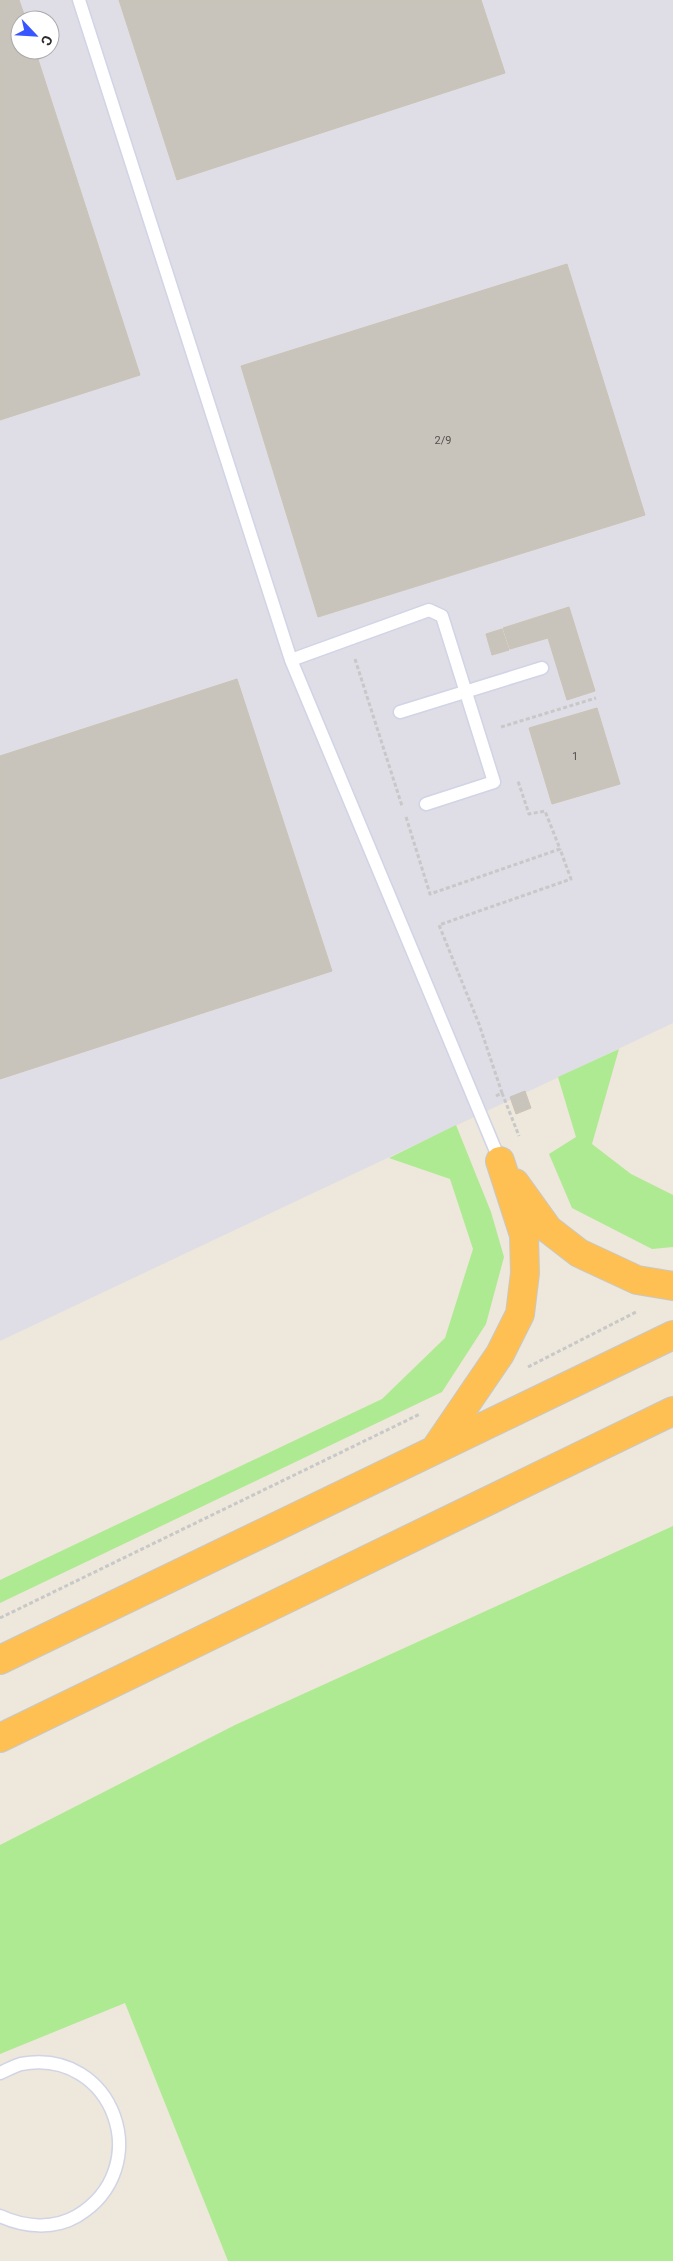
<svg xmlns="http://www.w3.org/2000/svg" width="673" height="2261" font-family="Roboto,sans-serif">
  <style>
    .industrial { fill: #dfdde6; fill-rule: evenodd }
    .green { fill: #aeea92 }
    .building { fill: #c9c4bb; stroke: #cac3b5 }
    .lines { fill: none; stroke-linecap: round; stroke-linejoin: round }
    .service-casing { stroke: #d0d4e5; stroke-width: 15 }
    .trunk-casing { stroke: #c8c8c8; stroke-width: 30 }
    .path { stroke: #c8c8c8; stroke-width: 3; stroke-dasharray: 4 2.5; stroke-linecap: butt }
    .service { stroke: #fff; stroke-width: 12 }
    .trunk { stroke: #fec052; stroke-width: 28 }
    .labels { text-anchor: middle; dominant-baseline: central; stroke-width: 5; stroke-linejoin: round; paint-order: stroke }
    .number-label { font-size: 11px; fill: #52514f }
  </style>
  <rect width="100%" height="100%" fill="#eee7db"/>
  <path class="industrial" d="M0,0H673V1023L0,1341ZM20,20H50V50H20Z"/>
  <path class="green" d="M619,1049L592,1144L631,1174L673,1195V1247L652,1249L572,1208L549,1154L576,1137L558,1077Z
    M456,1125L491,1212L504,1257L486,1324L442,1392L0,1603V1580L382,1399L445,1338L473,1249L450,1179L389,1158Z
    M673,1526V2261H228L125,2003L0,2054V1845L235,1725Z"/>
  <path class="building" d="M0,0H19L26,20H20V50H35L140,375L0,420Z
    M119,0H481L505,73L177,180Z
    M567,264L645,515L318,617L241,366Z
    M569,607L595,691L567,700L548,638L510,649L503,628Z
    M502,629L509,650L492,655L486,634Z
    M237,679L332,971L0,1079V756Z
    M597,708L620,784L552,804L529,728Z
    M525,1091L531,1108L516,1114L510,1097Z"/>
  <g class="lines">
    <g class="service-casing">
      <path id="service" d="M79,0L291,660L500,1161
        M291,660L429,610L442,616L494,782L426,804
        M400,712L542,668
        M0,2073C7,2070 14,2066 21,2064C114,2047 157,2168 77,2216C53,2230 24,2227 0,2216"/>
    </g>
    <g class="trunk-casing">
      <path id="trunk" d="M515,1183L548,1229L579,1253L637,1280L673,1286
        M436,1448L500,1354L520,1314L525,1273L524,1235L500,1161
        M0,1660L673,1335
        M0,1738L673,1411"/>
    </g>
    <path class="path" d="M355,659L402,806
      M501,727L596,698
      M406,817L430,894L560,849L545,811L529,814L518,781
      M502,1093L519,1136
      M496,1096L502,1093L479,1024L439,925L571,879L560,849
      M528,1367L638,1311
      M0,1618L420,1414"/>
    <use href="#service" class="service"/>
    <use href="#trunk" class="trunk"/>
  </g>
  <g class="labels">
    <g class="number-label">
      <text x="443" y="440">2/9</text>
      <text x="575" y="756">1</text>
    </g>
  </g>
  <g transform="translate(35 35) rotate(115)"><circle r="24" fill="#ffffff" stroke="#aaaaaa"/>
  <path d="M0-4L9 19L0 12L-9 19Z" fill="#3756ff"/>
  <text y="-8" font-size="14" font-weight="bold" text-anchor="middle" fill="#2b2b2b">С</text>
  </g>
</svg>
